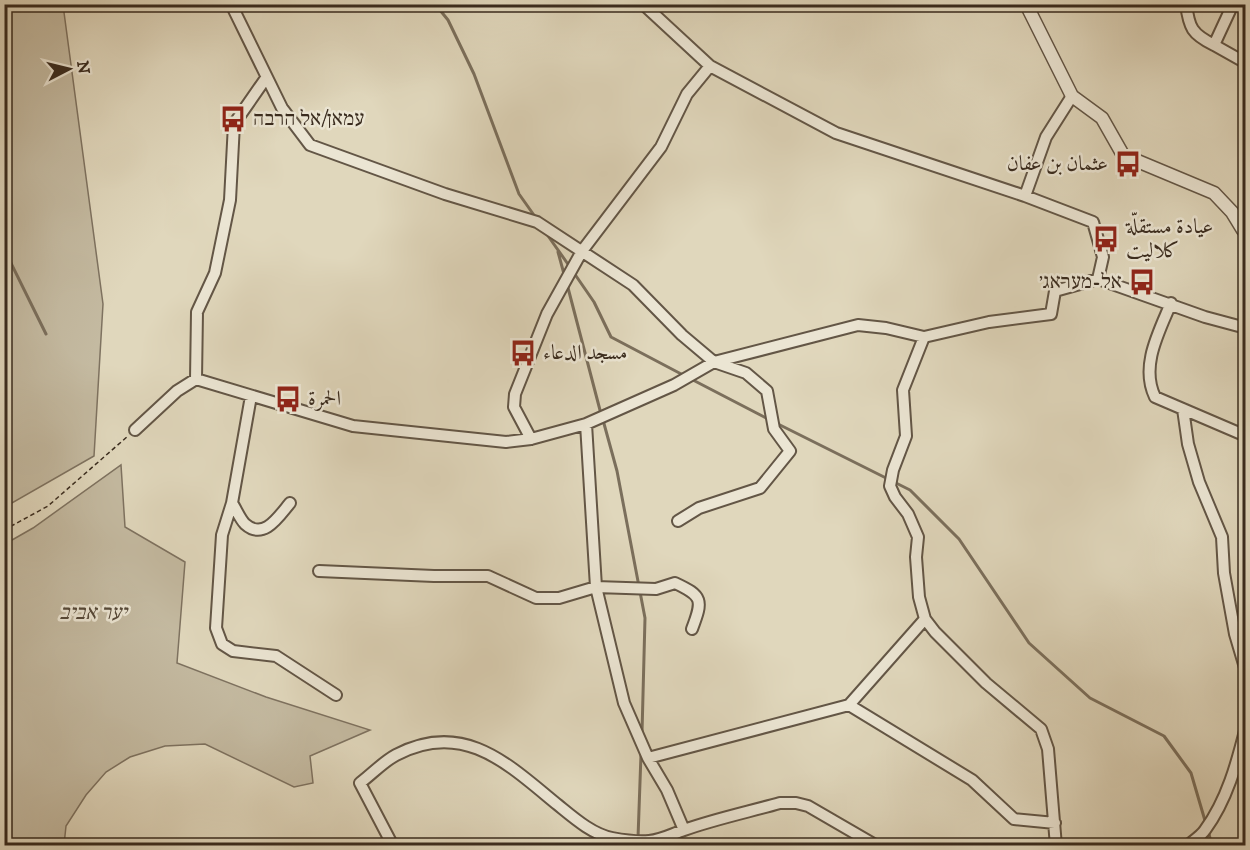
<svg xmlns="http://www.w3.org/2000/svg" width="1250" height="850" font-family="'IM FELL DW Pica',Amiri,'Frank Ruhl Libre',serif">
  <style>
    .green { fill: #c4baa1; stroke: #7e7260; stroke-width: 1.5 }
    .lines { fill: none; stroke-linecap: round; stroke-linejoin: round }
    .stream { stroke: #7b6f5c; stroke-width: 3 }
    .minor-casing { stroke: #635646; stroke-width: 14 }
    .tertiary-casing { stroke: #635646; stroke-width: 15 }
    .path { stroke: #392b1e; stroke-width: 1.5; stroke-dasharray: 4.5 3; stroke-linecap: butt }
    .minor { stroke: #ebe5d3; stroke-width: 10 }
    .tertiary { stroke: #ebe5d3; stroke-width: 12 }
    .labels { text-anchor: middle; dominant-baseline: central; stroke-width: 5; stroke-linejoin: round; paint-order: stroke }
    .poi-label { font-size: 21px; fill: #392b1e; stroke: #ebe5d3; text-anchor: start }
    .park-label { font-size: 21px; font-style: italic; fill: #554838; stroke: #ebe5d3 }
  </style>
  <rect width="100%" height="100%" fill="#e0d7bc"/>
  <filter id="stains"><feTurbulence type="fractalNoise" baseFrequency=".00333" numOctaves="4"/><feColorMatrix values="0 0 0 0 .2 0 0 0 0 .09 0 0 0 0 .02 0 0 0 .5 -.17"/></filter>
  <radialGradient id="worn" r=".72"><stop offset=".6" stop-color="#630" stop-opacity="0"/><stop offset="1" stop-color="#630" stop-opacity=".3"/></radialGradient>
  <path class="green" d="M5,4L63,5L103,304L94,456L5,507Z
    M121,465L125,527L185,562L177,663L266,697L370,730L310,756L313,783L294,787L205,744L165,746L130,757L106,772L86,795L66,826L64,845H5V544L33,528Z"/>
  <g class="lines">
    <path class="stream" d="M435,4L448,20L474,74L519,194L536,218
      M546,233L570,267
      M4,249L46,334
      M558,252L564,274
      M574,273L594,302L611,337L685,376
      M567,284L601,414
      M691,379L770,420
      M603,420L617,471L645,618L642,733
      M776,423L888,479
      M894,482L910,490L959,539L1029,643L1090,698L1164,736L1191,773L1206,824
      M1208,830L1212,846
      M638,838L641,754"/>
    <g class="minor-casing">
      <path id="minor" d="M231,4L282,108L310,145L445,194L537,222L633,285L682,335L714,362L746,373L767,391L774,429L790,451L760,488L699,508L678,521
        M643,4L710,66L836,133L1025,196L1093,222L1103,257L1098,279
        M1186,4C1189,28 1192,34 1214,45L1233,4
        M1214,45L1246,63
        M1025,196L1046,137L1072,96
        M1171,303C1159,332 1140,366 1155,397L1246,436
        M924,337L903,390L906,436L893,470L890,486L895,497L908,514L918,537L916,557L919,597L925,619L935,632L986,683L1041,729L1048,749L1056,846
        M196,379L353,426L506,442L531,439L586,424L674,385L714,362L858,325L886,328L924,337L989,322L1051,314L1055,291L1098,279L1205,317L1246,328
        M251,396L232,503L222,535L216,628L222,644L233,651L276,656L336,695
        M1183,409L1188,444L1199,482L1222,537L1224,573L1235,634L1246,671
        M586,424L596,587L624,703L648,758L667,790L684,830
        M135,430L177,391L196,379L197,312L215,273L230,200L234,124L266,78
        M531,439L514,407L515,394L547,314L582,251L661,147L687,94L710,66
        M232,503C236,509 240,519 245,524C264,541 279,516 290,503
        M319,571L434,576H488L536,598H559L596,587L656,589L675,583C703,596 703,600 692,629
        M849,705L972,780L1014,819L1055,823
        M648,758L849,705L925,619
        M393,846L360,783C372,774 383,762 396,755C464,719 509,765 558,805C574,818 592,834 612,838C623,840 638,842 649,841C662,840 672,834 684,830C715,819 748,812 780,803H796L808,806L877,846
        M1187,846C1193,841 1201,836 1205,830C1227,800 1237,763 1246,727"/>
    </g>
    <g class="tertiary-casing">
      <path id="tertiary" d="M1026,4L1072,96L1102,118L1123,155L1214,193L1232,212L1243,230L1246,231"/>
    </g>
    <path class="path" d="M4,530L48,506L128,436"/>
    <use href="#minor" class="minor"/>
    <use href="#tertiary" class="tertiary"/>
  </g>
  <defs>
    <g id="bus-bare" transform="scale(2.07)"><path d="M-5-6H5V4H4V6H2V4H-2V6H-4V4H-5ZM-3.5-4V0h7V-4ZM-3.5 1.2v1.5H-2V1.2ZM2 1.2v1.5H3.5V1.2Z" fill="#8f2418" stroke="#ebe5d3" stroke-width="2.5" paint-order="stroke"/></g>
  </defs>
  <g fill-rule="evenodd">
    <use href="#bus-bare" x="233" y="119"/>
    <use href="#bus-bare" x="1128" y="164"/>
    <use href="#bus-bare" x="1106" y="239"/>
    <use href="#bus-bare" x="1142" y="282"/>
    <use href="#bus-bare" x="523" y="353"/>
    <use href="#bus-bare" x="288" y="399"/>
  </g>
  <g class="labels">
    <g class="poi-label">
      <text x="253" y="119">עמאן/אל הרבה</text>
      <text x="1108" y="164" text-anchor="end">عثمان بن عفان</text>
      <text x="1126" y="227">عيادة مستقلّة<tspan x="1126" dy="24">كلاليت</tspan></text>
      <text x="1122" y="282" text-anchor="end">אל-מעראג׳</text>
      <text x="543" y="353">مسجد الدعاء</text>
      <text x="308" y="399">الحمرة</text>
    </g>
    <g class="park-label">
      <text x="93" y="613">יער אביב</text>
    </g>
  </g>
  <rect width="1250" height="850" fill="none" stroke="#e0d7bc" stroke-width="24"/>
  <rect x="6" y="6" width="1238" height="838" fill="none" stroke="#392b1e" stroke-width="3"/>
  <rect x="12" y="12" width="1226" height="826" fill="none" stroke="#392b1e" stroke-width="1.5"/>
  <g transform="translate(69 69) rotate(83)" stroke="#ebe5d3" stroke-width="4.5" paint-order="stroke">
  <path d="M0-4.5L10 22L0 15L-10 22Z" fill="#392b1e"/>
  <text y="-9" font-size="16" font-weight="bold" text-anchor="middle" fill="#392b1e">N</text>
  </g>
  <rect width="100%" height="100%" filter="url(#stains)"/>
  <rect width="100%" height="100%" fill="url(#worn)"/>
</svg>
